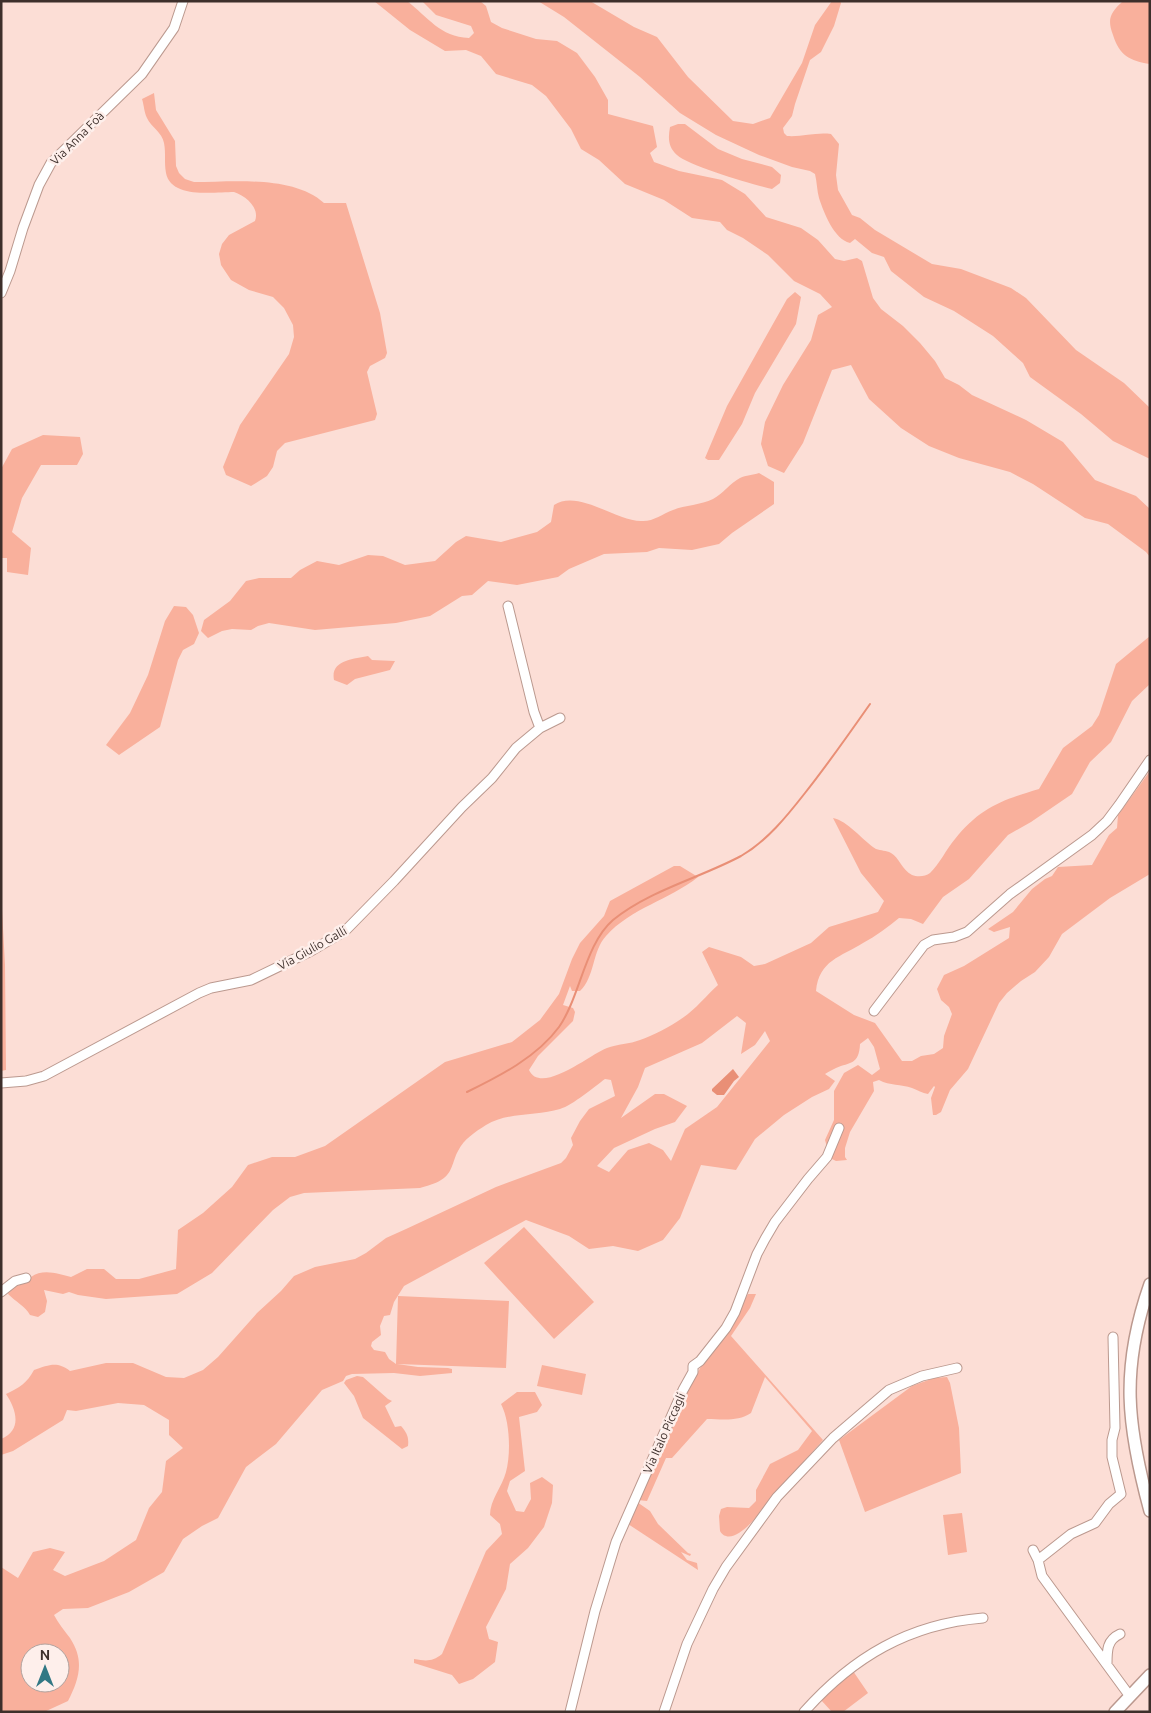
<svg xmlns="http://www.w3.org/2000/svg" width="1151" height="1713" font-family="Ubuntu,sans-serif">
  <style>
    .green { fill: #f9b09c; fill-rule: evenodd }
    .water { fill: #e98f76 }
    .lines { fill: none; stroke-linecap: round; stroke-linejoin: round }
    .stream { stroke: #e98f76; stroke-width: 2 }
    .minor-casing { stroke: #bb998f; stroke-width: 11 }
    .tertiary-casing { stroke: #bb998f; stroke-width: 14 }
    .minor { stroke: #fff; stroke-width: 9 }
    .tertiary { stroke: #fff; stroke-width: 11 }
    .labels { text-anchor: middle; dominant-baseline: central; stroke-width: 5; stroke-linejoin: round; paint-order: stroke }
    .street-label { font-size: 12px; fill: #3d2f2b; stroke: #feefeb }
  </style>
  <rect width="100%" height="100%" fill="#fcded6"/>
  <path class="green" d="M374,1H407C428,17 440,37 469,38L474,33L471,26L436,15L422,1H480L486,6L491,22L502,28L536,39L557,41L577,53L595,77L608,100V114L653,126L657,147L650,153L654,162L679,171L722,180L745,194L766,217L801,228L818,240L835,259L844,261L857,258L862,261L873,298L881,309L903,326L920,343L935,361L945,378L959,385L972,395L1026,420L1063,442L1095,480L1136,496L1150,509V557L1146,552L1108,524L1085,518L1033,484L1010,472L959,458L929,446L901,428L869,399L851,365L832,370L803,443L784,473L768,466L761,444L765,422L783,385L811,340L818,315L832,307L820,294L794,281L768,255L743,238L727,230L720,222L692,218L664,200L625,184L599,160L581,149L571,129L546,96L532,85L496,74L481,56L466,50L445,51L410,30Z
    M538,1H590L634,27L657,37L688,77L733,121L753,124L770,118L802,63L815,25L832,1H840L841,3L834,26L821,52L810,60L795,104L792,116L783,128L784,133L787,136C803,137 816,132 831,134L839,144L836,175L838,190L852,215L860,218L875,230L932,264L961,269L1011,288L1026,298L1076,350L1124,383L1150,408V459L1113,441L1081,414L1030,377L1023,363L993,336L954,311L924,297L891,271L884,257L872,253L855,239L850,243C834,239 824,213 819,198C817,191 817,182 815,174L810,171L792,167L759,155L716,135L680,113L640,77L564,17Z
    M1123,1H1150V64C1130,61 1119,55 1113,35C1107,19 1110,13 1123,1Z
    M154,93L156,110L175,141L176,166L179,173L185,179L194,182C233,182 293,175 324,203H346L380,313L387,353L385,358L370,366L367,372L377,414L375,420L285,443L277,451L273,467L267,476L251,486L226,475L223,467L240,425L289,354L294,337L293,325L284,308L273,297L249,290L231,280L221,265L219,254L222,244L229,235L255,221C260,208 246,196 234,192C214,192 171,199 166,173C164,163 166,153 164,143C162,132 151,127 147,118C144,112 144,105 142,99Z
    M678,124H685L718,149L742,159L772,167L781,175L780,183L772,189C754,185 689,166 677,155C668,147 668,138 670,127Z
    M795,292L801,297L796,324L755,393L742,424L719,460H708L705,458L727,406L787,299Z
    M43,435L80,437L83,454L77,465H41L22,498L12,532L31,548L28,575L7,572V558H1V469L12,449Z
    M759,473L774,482V504L732,533L719,544L692,550L659,548L647,552L604,554L569,569L558,577L517,585L488,581L472,595L462,596L430,616L396,623L315,630L269,623L258,626L251,630L232,629L222,631L208,638L201,631L204,620L230,601L246,581L259,578H291L300,570L317,561L339,565L368,555L383,556L405,565L435,561L456,542L466,536L501,542L537,532L551,522L554,505C578,489 616,521 641,521C653,522 662,514 673,510C685,505 701,505 713,499C723,494 730,483 740,478C746,475 753,475 759,473Z
    M174,606L186,607L193,615L199,633L194,644L183,650L178,660L160,727L119,755L106,745L130,713L148,675L165,621Z
    M1150,636V684L1132,701L1111,742L1090,762L1072,794L1031,822L1008,835L969,879L943,897L923,924L911,919L899,918C888,927 876,936 863,943C841,957 819,960 816,991L854,1015L875,1023L902,1061H912L921,1056L934,1054L943,1048L944,1036L952,1014L949,1007L941,1000L937,989L944,975L964,966L1009,938L1010,927L994,932L988,929L1013,912L1032,889L1045,879L1052,876L1058,867L1092,865L1109,835L1117,828L1118,815L1150,771V874L1110,898L1062,934L1049,957L1035,972L1021,981L1007,993L999,1003L968,1069L950,1090L941,1112L936,1115H933L931,1098L935,1087L934,1086L928,1094C922,1093 918,1090 912,1088C901,1084 890,1086 879,1080L873,1082L874,1091L850,1132L845,1148V1157L847,1160L836,1161L830,1158L825,1140L834,1120V1091L844,1073L858,1065L872,1075L880,1069L874,1047L868,1038L860,1044C859,1065 850,1062 836,1068C832,1070 828,1072 825,1074L835,1081L829,1089L812,1097L784,1115L755,1139L736,1170L701,1165L680,1218L663,1240L638,1251L613,1246L589,1249L569,1236L526,1220L404,1286L394,1302L390,1315L384,1316L380,1326L381,1335L372,1342L371,1346L374,1350L385,1352L389,1359L396,1364L398,1296L509,1301L506,1368L397,1364L418,1367L448,1368L452,1369V1373L420,1376L394,1373L352,1374L346,1376L343,1381L322,1390L276,1444L246,1467L218,1518L202,1526L183,1539L164,1572L129,1592L88,1608L63,1609L54,1615C58,1623 64,1630 70,1638C85,1661 79,1679 68,1701L44,1712H1V1567L18,1578L33,1552L50,1548L65,1552L53,1570L65,1576L104,1561L136,1540L149,1508L162,1492L166,1461L183,1448L169,1435V1420L144,1405L118,1403L76,1411L67,1410L63,1420L13,1451L1,1455V1439C23,1430 16,1409 6,1394C19,1388 27,1383 34,1370C49,1365 57,1361 70,1371L106,1363H133L166,1377L184,1378L203,1370L218,1357L257,1313L281,1291L294,1276L315,1267L355,1259L366,1253L386,1238L406,1229L496,1187L561,1163L566,1158L573,1145L571,1138L580,1121L589,1109L615,1096L611,1080L605,1079C594,1087 573,1105 560,1109C537,1116 507,1112 486,1125C475,1132 464,1139 458,1151C452,1162 453,1173 441,1180C435,1184 426,1186 420,1188L304,1193L290,1197L273,1210L212,1273L177,1294L106,1299L78,1295L69,1292L63,1294L44,1290L47,1301L45,1312L38,1317L30,1315C25,1306 16,1302 8,1294L10,1287C23,1286 22,1283 31,1277C43,1268 59,1274 71,1277L87,1269H104L116,1279H139L176,1269L178,1230L203,1213L232,1187L248,1165L272,1157H295L325,1146L445,1062L512,1042L540,1020L559,994L572,959L580,943L604,916L610,901L674,866H680L698,877C669,900 631,908 606,936C592,951 595,977 580,991H572L570,986L563,1005L573,1008L575,1012L573,1021L538,1056L529,1070C541,1096 592,1053 607,1048C617,1044 630,1044 640,1040C652,1036 671,1026 681,1019C695,1010 706,996 718,985L702,952L709,947L741,957L754,966L765,964L811,943L829,927L878,912L884,901L861,873L833,818C848,821 862,840 876,849C881,851 886,850 891,853C899,857 902,870 912,875C917,877 925,877 930,873C939,865 947,848 955,839C980,808 1002,800 1039,789L1063,748L1092,726L1099,715L1116,664ZM737,1016L746,1023L741,1054L755,1045L765,1031L770,1041L717,1107L685,1129L671,1161L663,1150L649,1143L628,1150L609,1172L597,1166L614,1148L655,1129L675,1122L687,1106L664,1094H655L621,1118L638,1087L645,1068L702,1043ZM30,1653H60V1683H30Z
    M368,656L372,660L395,661L390,670L355,679L347,685L334,680C330,660 354,659 368,656Z
    M1,891L5,965L6,1070L1,1071Z
    M524,1227L594,1302L554,1339L484,1263Z
    M748,1294H756L750,1308L731,1336L823,1440L761,1510C756,1519 737,1540 726,1536C724,1536 721,1533 720,1531L719,1516L721,1509L727,1507L749,1508L756,1501V1490L770,1464L798,1450L812,1431L765,1377L751,1413C738,1422 721,1419 707,1419L672,1458H666L647,1501L638,1500C658,1455 676,1407 702,1365C716,1340 735,1319 748,1294Z
    M542,1365L586,1374L582,1395L537,1386Z
    M357,1376L363,1377L388,1399L392,1401L385,1406L395,1427L401,1426C407,1433 409,1437 408,1446L402,1449L363,1418L354,1396L344,1383L346,1380Z
    M947,1377L950,1383L959,1428L961,1473L865,1512L839,1440L912,1386L934,1378Z
    M517,1392H535L542,1405L537,1412L519,1417L525,1471L510,1481L507,1491L516,1511L524,1512L531,1499L530,1483L542,1477L553,1485L552,1503L544,1527L528,1548L510,1564L506,1589L486,1627L489,1639L498,1642L495,1662L473,1679L459,1684L452,1675L414,1663V1659C426,1661 432,1662 442,1654L486,1551L502,1534L500,1524L490,1515C490,1500 502,1487 506,1472C511,1454 510,1421 501,1404Z
    M637,1502L650,1511L658,1524L688,1553L691,1554L690,1556L681,1552L687,1560L697,1563L698,1570L628,1524Z
    M962,1513L967,1552L948,1555L943,1515Z
    M853,1671L868,1693L843,1712H832L821,1700Z"/>
  <path class="water" d="M733,1069L739,1077L734,1081L724,1095H717L712,1091V1089Z"/>
  <g class="lines">
    <path class="stream" d="M467,1092C500,1076 537,1057 559,1027C580,997 585,944 613,920C650,890 700,878 741,856C767,841 787,816 805,793C828,764 849,734 870,704"/>
    <g class="minor-casing">
      <path id="minor" d="M1,293L10,271L23,228L39,185L51,163L142,74L174,28L183,1
        M508,606L534,712L540,728
        M874,1011L924,945L933,940L954,937L967,932L1010,894L1092,835L1107,821L1119,805L1150,760
        M1,1083L26,1081L44,1076L199,993L211,988L251,980L311,951L345,931L394,881L462,807L492,778L516,748L540,728L560,718
        M1,1292L15,1281L26,1278
        M1113,1337L1115,1428L1112,1440V1457L1121,1494L1109,1504L1095,1523L1071,1534L1038,1560L1042,1576L1129,1695
        M1033,1550L1038,1560
        M1107,1664C1107,1650 1107,1640 1120,1634
        M570,1712L595,1611L616,1542L683,1390L693,1372V1366L700,1361L726,1328L735,1312L757,1254L765,1239L775,1222L808,1179L827,1157L839,1128
        M664,1712L687,1644L713,1589L726,1567L777,1497L833,1438L889,1390L922,1376L957,1368
        M804,1712C853,1657 909,1624 983,1618"/>
    </g>
    <g class="tertiary-casing">
      <path id="tertiary" d="M1150,1284C1120,1369 1127,1426 1150,1511
        M1115,1712L1150,1675"/>
    </g>
    <use href="#minor" class="minor"/>
    <use href="#tertiary" class="tertiary"/>
  </g>
  <g class="labels">
    <g class="street-label">
      <text transform="translate(77 138) rotate(-45)">Via Anna Foà</text>
      <text transform="translate(312 948) rotate(-29)">Via Giulio Galli</text>
      <text transform="translate(664 1433) rotate(-66)">Via Italo Piccagli</text>
    </g>
  </g>
  <rect width="1151" height="1713" fill="none" stroke="#3d2f2b" stroke-width="5"/>
  <g transform="translate(45 1668)"><circle r="24" fill="#feefeb" stroke="#b1a29e"/>
  <path d="M0-4L9 19L0 12L-9 19Z" fill="#327884"/>
  <text y="-8" font-size="14" font-weight="bold" text-anchor="middle" fill="#3d2f2b">N</text>
  </g>
</svg>
